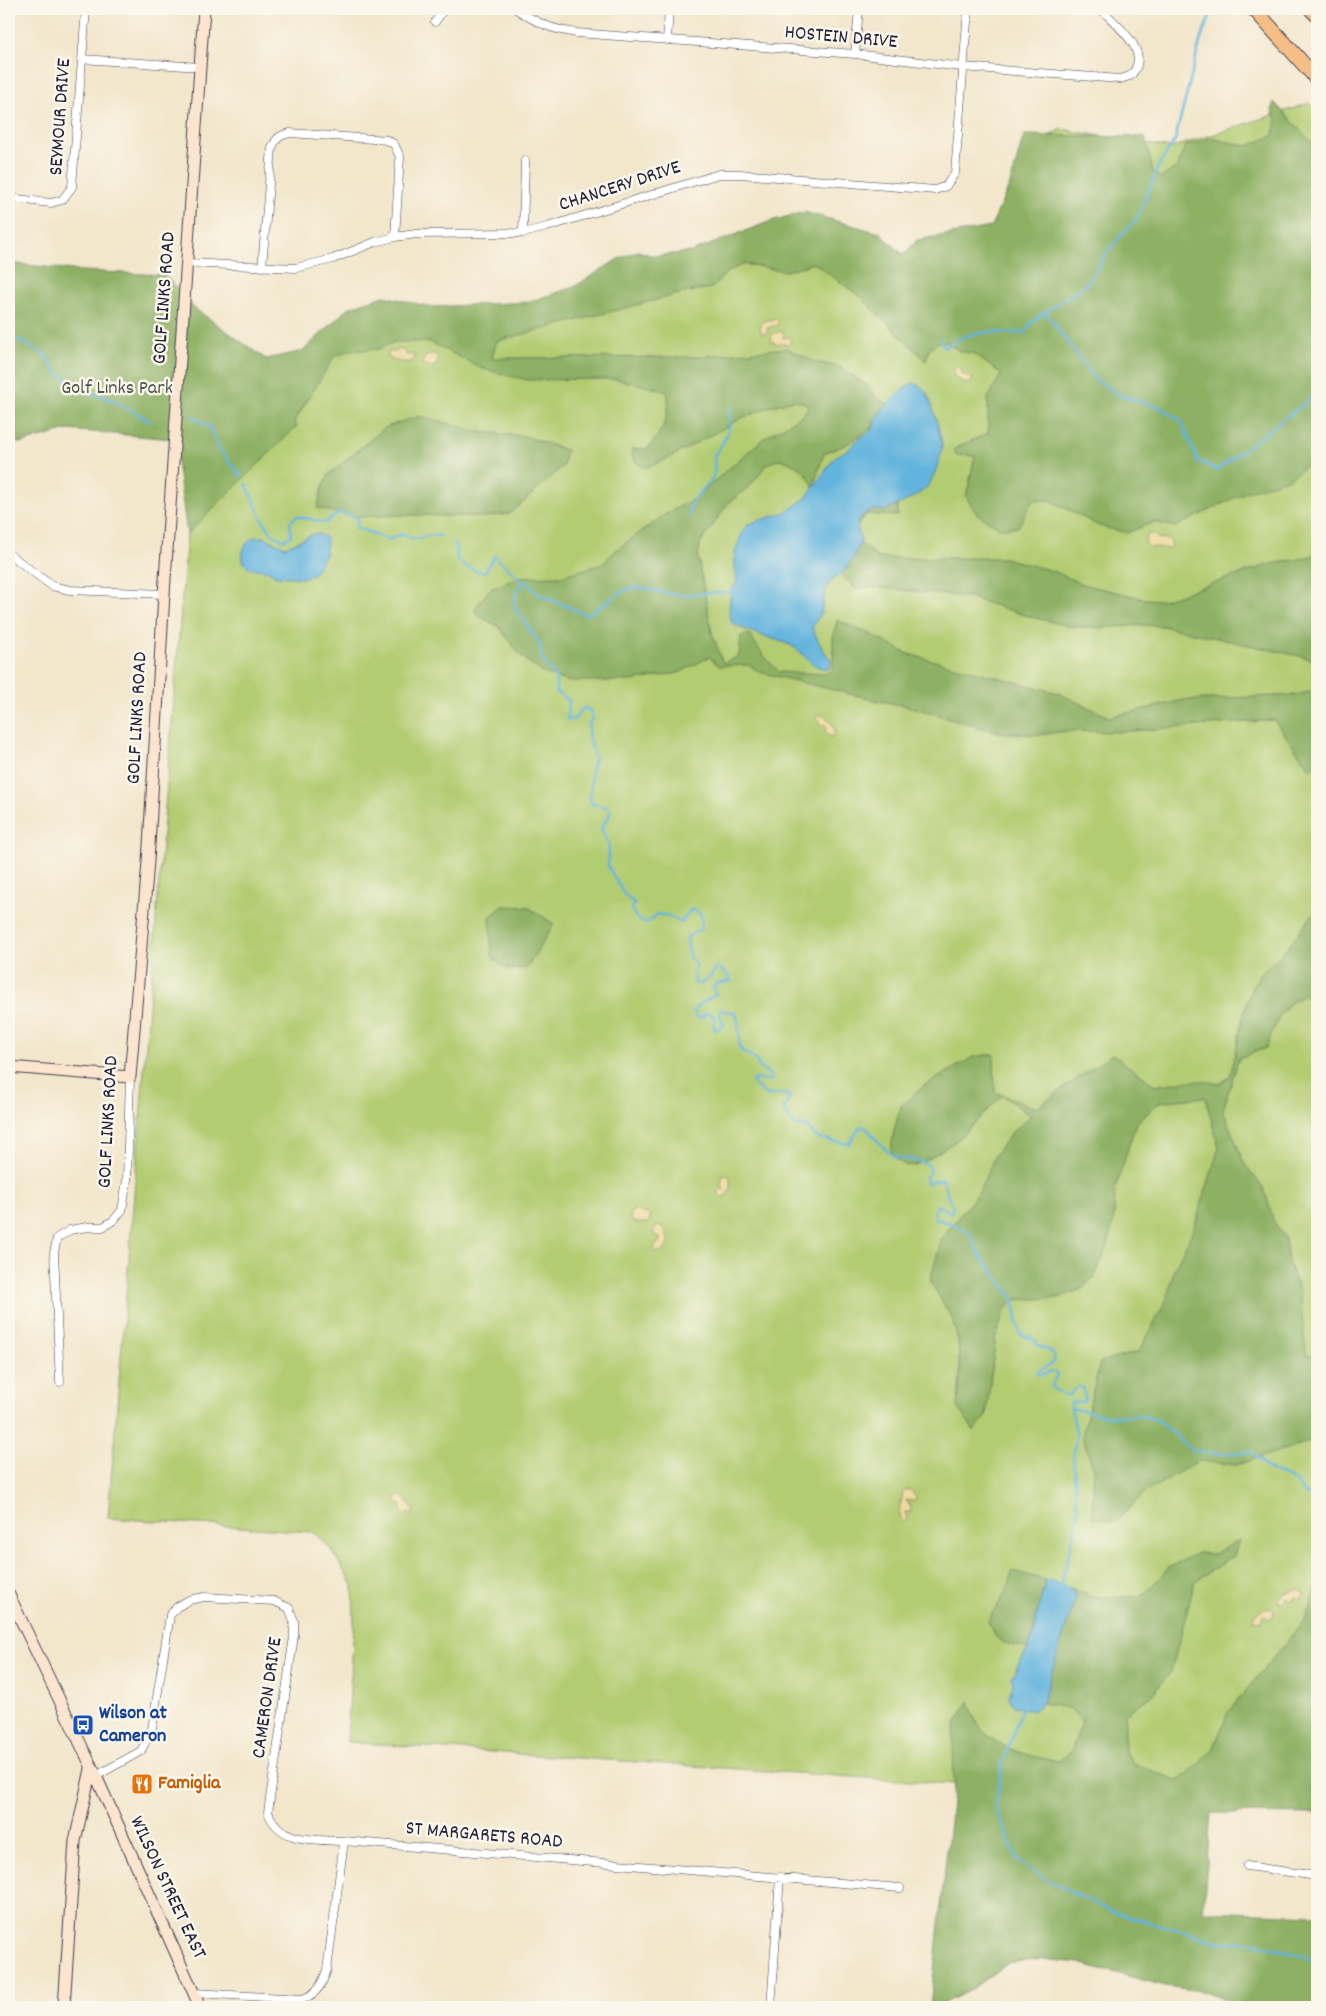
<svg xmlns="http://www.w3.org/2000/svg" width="1326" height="2016" font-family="Dekko,sans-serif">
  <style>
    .green { fill: #b2cc72; stroke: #6a7756 }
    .forest { fill: #8db064; stroke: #586950 }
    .sand { fill: #eeda9e; stroke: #887e6c }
    .water { fill: #62b3dd; stroke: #426a8c }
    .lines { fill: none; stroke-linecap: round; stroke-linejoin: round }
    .stream { stroke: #62b3dd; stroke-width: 2.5 }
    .street-casing { stroke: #413f51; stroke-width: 9 }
    .secondary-casing { stroke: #413f51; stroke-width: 13 }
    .highway-casing { stroke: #413f51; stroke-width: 16 }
    .street { stroke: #fff; stroke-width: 8 }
    .secondary { stroke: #fbe5cf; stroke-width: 11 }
    .highway { stroke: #f6be87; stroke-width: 14 }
    .labels { text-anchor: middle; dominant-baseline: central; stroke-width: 5; stroke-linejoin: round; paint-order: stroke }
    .street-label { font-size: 20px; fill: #22223b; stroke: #fbf7ec }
    .park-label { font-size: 20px; fill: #4d554c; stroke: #fbf7ec }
    .transit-label { font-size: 20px; font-weight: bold; fill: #164399; stroke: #fbf7ec; text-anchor: start }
    .food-label { font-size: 20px; font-weight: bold; fill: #c56008; stroke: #fbf7ec; text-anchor: start }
  </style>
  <rect width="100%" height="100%" fill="#fbf7ec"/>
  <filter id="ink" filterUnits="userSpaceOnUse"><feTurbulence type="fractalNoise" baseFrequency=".02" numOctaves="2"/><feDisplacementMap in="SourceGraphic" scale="10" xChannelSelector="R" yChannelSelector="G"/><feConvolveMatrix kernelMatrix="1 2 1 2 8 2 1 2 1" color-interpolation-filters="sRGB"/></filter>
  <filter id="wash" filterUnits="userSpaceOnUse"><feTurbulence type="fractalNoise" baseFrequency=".0096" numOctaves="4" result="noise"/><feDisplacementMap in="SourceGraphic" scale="20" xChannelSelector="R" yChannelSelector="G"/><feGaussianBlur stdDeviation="1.12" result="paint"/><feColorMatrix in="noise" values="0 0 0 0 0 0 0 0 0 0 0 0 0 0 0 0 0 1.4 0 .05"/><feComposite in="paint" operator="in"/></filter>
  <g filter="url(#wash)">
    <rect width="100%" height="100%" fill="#f2e6cb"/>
    <path class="green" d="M1310,103L1317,111V1812L954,1784L347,1742L354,1624L353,1586L331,1549L313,1532L108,1518L200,373L301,376L351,323L568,305L766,240L870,254L970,273L1047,137L1061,129L1171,148Z"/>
    <path class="forest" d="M1274,102L1317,148V457L1290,478L1246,492L1175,527L1154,522L1127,533L1099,526L1050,500H1033L1018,527L1000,528L977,514L966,497L975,456L956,455L954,449L988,433V398L1001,374L974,354L960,351L945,342H938L929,349L926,361L861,297L814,263L786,271L743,264L726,273L712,288L687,292L497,341L492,358L695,357L787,348L815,362L837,366L867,385L877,399L889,404L876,425L846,445L824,453L813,487C806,469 798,466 780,459L767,464L750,486L728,503L700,544L698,557L712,633L723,663L739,656L741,636L749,634L763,655L779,672L824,674L833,670V638L837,620L872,635L908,654L1058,693L1109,717L1184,700L1295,695L1317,690V763L1310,769L1274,720L1118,732L1066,731L1039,735L998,732L907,706L879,701L759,672L749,665L719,666L709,657L679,673L631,681H566L541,672L521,656L499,627L476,614L475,608L490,589L519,577L560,576L603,564L616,550L666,514L695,498L764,438L803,415L808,407L806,403L794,400L772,406L742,418L669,458L645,468L634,461L631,449H647C662,433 672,414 667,391L615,379L527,380L483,369L430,342H394L379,349L348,351L334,357L294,422L297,426L187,534L174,439L68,430L22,443L9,442V263L82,271L165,275L194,308L266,359L303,351L348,308L384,296L431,307L528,302L574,287L618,259L638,251L654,256L691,252L771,221L804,212L880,233L904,255L917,240L991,227L1010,184L1024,135L1145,137L1153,172L1161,178L1178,166L1185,146L1210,138L1247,146L1273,136L1277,122L1272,110Z
      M419,416L481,432L525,436L566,450L563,466L510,514L486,517L405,515L353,517L317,508L322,489L329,474L386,427Z
      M897,504L898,516L866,514L851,535L878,558H1004L1053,571L1082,584L1145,599L1163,600L1271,564L1300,559L1317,554V660L1162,626L1142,625L1101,628L1068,626L1024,615L969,597L872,587L856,589L835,570L851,568L844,555L862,507Z
      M503,906L528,907L554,924L527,968L509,970L492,957L490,917Z
      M1317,909V993C1281,998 1279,1019 1266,1048L1239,1058L1223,1110L1244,1163L1264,1189L1274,1222L1285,1238L1288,1262L1300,1292L1306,1354L1317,1358V1439L1236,1465L1198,1461L1144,1493L1116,1522L1092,1517L1094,1470L1082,1437L1100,1362L1139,1352L1167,1299L1174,1270L1194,1228L1219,1148L1205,1097L1160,1102L1136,1123L1115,1190L1114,1216L1108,1246L1095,1276L1082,1289L1058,1298L1015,1300L1005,1310L996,1335L986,1416L974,1431L958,1407L960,1373L958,1341L952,1318L930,1281L942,1237L979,1192L995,1155L1012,1132L1031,1116L1003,1095L957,1140L930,1158L913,1166L905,1165L895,1158L891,1150L894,1130L901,1106L924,1086L973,1057L994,1054L995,1092L1036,1108L1112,1054L1156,1086C1178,1082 1198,1078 1219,1084L1230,1077L1245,1007L1252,987L1261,973L1283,953Z
      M1239,1540L1234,1556L1195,1581L1171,1672L1151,1696L1125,1714V1752L1133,1763L1176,1780L1185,1776L1213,1750L1228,1712L1305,1620L1317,1587V1814L1211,1813L1203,1911L1317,1915V2007H1240L1207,1992L1165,1986L1079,1963L1042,1959L1007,1963L972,1989L939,2006L930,2007L954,1784L953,1740L956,1723L969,1701C972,1709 974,1719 979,1726C997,1750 1032,1757 1059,1761L1071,1752L1082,1722L1071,1709L1042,1703L1075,1596L1070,1588L1092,1597H1128L1144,1595L1168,1568L1198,1553L1214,1554Z
      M1012,1571L1046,1580C1040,1604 1036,1627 1028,1649C1005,1643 995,1645 988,1620C998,1604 1010,1590 1012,1571Z"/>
    <path class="sand" d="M776,319L779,322L778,325L767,328V332L762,334L760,328L763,321Z
      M782,331L784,334L783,338L789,337L791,340L789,345L780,343L777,344L771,341L772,334Z
      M398,349L403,350L407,355H415L414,360C408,365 395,361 388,358L389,351L394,352Z
      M428,355L433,354L438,357L437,365L431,367L422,364L423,360Z
      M957,366L962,369L960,373L971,377L973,381L967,384L956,378L952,373Z
      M1148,534H1153L1157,538L1168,539L1171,542V547L1166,549C1156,545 1154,549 1147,546L1145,540Z
      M818,714C827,717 833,722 835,732L832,737L829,736L825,732L827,727L824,724L821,726L819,725V720L817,716Z
      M727,1175L730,1177V1189L726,1196L722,1197L718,1193L720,1188L722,1190L725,1189L721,1185L722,1176Z
      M635,1210L650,1215L649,1223H637L630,1220L631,1211Z
      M656,1226L663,1228C670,1236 671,1254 655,1252L653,1250L661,1239L653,1233Z
      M905,1490H911L916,1498L914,1501L906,1500L911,1508V1512H905L907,1519L903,1522L899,1516C900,1507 902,1500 903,1491Z
      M397,1496H402L413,1508V1515L408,1513L405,1516L401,1512L402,1505L397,1504L395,1501Z
      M1298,1590L1304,1593L1302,1599L1297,1597L1291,1601L1287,1598L1283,1603H1279V1599L1285,1593Z
      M1266,1608L1274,1609V1617L1270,1619L1264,1615L1261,1622L1256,1620L1253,1621L1254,1615Z"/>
    <path class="water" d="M913,383C918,385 922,387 926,392C931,399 942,438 942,447C941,458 934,478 927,487C919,496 895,507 883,511C872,508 865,512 858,521V531L861,541C857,551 844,577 835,577L826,588L821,613L812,628L822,648L831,660L829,669C810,669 806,653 790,645C772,637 750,634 732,623L729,612L731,592L737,582L735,567V552L743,531L748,524L786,512L806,498L835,457L849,449L856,441L873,429L875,420L884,408L902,390Z
      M313,534H319L325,537L327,543L325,555L314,573L306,578L276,576L267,570L251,569L244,563C240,551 245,543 254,537H264L285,547Z
      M1046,1580L1070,1588L1076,1596L1042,1703L1033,1711L1014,1706L1009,1698L1013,1684L1011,1677L1028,1649L1036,1627V1618Z"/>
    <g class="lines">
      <path class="stream" d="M1045,312L1096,380L1119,395L1159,407L1181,421L1198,461L1217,470L1317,394
        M9,336L27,344L45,355L58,374L86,391L115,401L151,422
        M941,339L944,348L965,336L988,332L1025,333L1031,323L1045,312L1087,284L1110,248L1137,219L1159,165L1175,140L1201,38L1210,16
        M193,417L209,426L220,450L241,476
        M246,484C256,502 262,532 283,540L291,536L290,522L297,516L326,523C339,509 342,512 358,519L356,529H361L388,540L402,534L414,539L432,535L441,536
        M689,516C690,494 704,493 713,477C718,467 712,462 715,454C717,451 720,448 722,444C730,430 731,424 730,407
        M455,544C457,549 455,556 458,560C462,566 479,573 485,572L494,556L524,582L517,591L514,603L517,611L540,644L542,659L556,678V692L569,700L567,719L574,720L579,712L584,708L591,711L593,717L588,726L589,733L588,735L595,759L592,767L590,799L592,804L607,807L610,811V815L601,828L609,845L608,866L624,894L635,904L631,909C634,915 640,924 648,922C652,921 654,916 658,914C668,915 673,917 681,923L691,909L701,914L702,928L687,937L689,956L696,965L694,972L695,983L701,984L710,977L717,967L729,976L731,981L715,984L713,987L716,994L696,1007L694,1012L697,1017L701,1018L706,1013L712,1014L714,1020V1028L717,1030L724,1025L719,1013L720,1010L736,1013C737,1019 739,1024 739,1030C741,1051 733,1047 756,1059C759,1073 765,1067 772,1077L771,1080L754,1079L753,1081V1084L767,1095L786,1094L789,1095V1100L783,1110L795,1126H805L818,1138L849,1144L860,1127H865C874,1136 883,1149 894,1156C904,1162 924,1157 931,1169L926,1178L927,1183L943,1179L949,1200L953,1205L951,1213L949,1212L938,1205L934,1212L936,1219L954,1224L969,1233L981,1257L1013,1298L1020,1334L1035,1340C1038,1353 1058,1345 1054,1362L1037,1372L1038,1374L1042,1375L1051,1371L1057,1375L1052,1385L1053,1389L1067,1396L1079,1386L1083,1387L1085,1399L1083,1402H1071V1408
        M524,581L540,595L587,615L622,592L637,587L677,595L731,592
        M1071,1408L1108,1416H1143L1159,1421L1192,1450L1218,1454L1251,1452L1271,1471L1289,1477L1294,1481L1307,1495L1317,1493
        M1061,1585L1078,1515L1073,1457L1077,1434L1071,1408
        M1022,1709L1002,1764L996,1808L1017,1860L1046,1879L1110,1911L1220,1942H1254L1306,1957L1317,1962"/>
    </g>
  </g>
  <g filter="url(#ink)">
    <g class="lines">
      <g class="street-casing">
        <path id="street" d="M516,9C539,24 550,29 577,33L855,54L962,67L1120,79L1130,76C1154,53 1117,26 1101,9
          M435,22L444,9
          M667,40L669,9
          M855,54L859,9
          M82,59L200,67
          M9,198L51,203L62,200L72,187L86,9
          M523,233L525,161
          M186,263L296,268L333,259L375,242L395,237L416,234L523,233L547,227L719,174H740L935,190L946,186L955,173L968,9
          M262,267L272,148C276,138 280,135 290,133L387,140L394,144L400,157L395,237
          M9,554L52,586L70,590L164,594
          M60,1382L54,1253L57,1238L70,1230L87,1227H103L114,1220L122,1210L127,1180L130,1077
          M96,1776L141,1751L152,1729L170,1615L177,1607L189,1600L204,1597L274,1601L289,1608L294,1621V1636L268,1812C280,1844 314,1839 344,1841
          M1247,1866L1317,1876
          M194,1993L303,1999C318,1993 322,1984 327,1970L344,1841L900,1888
          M771,2007L780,1877"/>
      </g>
      <g class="secondary-casing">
        <path id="secondary" d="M9,1067L130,1077L148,862L164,594L204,9
          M9,1595L96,1776L200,2007
          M64,2007L75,1841L91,1769"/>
      </g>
      <g class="highway-casing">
        <path id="highway" d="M1254,9L1317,79
          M1311,9L1317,15"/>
      </g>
      <use href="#street" class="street"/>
      <use href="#secondary" class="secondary"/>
      <use href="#highway" class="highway"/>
    </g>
  </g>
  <defs>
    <g id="bus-square" transform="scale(1.125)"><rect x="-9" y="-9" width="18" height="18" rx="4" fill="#1a4fb4" stroke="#fbf7ec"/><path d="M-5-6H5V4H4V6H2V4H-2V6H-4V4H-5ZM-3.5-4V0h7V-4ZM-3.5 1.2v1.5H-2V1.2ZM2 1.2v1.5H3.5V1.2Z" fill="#fff"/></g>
    <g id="restaurant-square" transform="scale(1.125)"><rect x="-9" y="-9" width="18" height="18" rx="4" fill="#e8710a" stroke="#fbf7ec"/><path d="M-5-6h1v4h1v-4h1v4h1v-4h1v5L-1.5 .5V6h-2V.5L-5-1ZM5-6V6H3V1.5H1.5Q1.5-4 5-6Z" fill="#fff"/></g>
  </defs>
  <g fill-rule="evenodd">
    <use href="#bus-square" x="83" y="1725"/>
    <use href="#restaurant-square" x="142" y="1784"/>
  </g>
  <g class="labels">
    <g class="street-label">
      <text transform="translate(841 38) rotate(5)">HOSTEIN DRIVE</text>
      <text transform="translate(61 117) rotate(-86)">SEYMOUR DRIVE</text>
      <text transform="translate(620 187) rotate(-18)">CHANCERY DRIVE</text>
      <text transform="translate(165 298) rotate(-86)">GOLF LINKS ROAD</text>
      <text transform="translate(138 718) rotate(-87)">GOLF LINKS ROAD</text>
      <text transform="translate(109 1122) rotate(-87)">GOLF LINKS ROAD</text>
      <text transform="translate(268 1698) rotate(-82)">CAMERON DRIVE</text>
      <text transform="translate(484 1836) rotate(5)">ST MARGARETS ROAD</text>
      <text transform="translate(167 1888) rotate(65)">WILSON STREET EAST</text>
    </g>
    <g class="park-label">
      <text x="117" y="389">Golf Links Park</text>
    </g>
    <g class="transit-label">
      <text x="99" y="1714">Wilson at<tspan x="99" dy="23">Cameron</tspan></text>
    </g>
    <g class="food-label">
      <text x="158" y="1784">Famiglia</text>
    </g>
  </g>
  <rect width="1326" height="2016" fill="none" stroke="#fbf7ec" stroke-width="30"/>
</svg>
